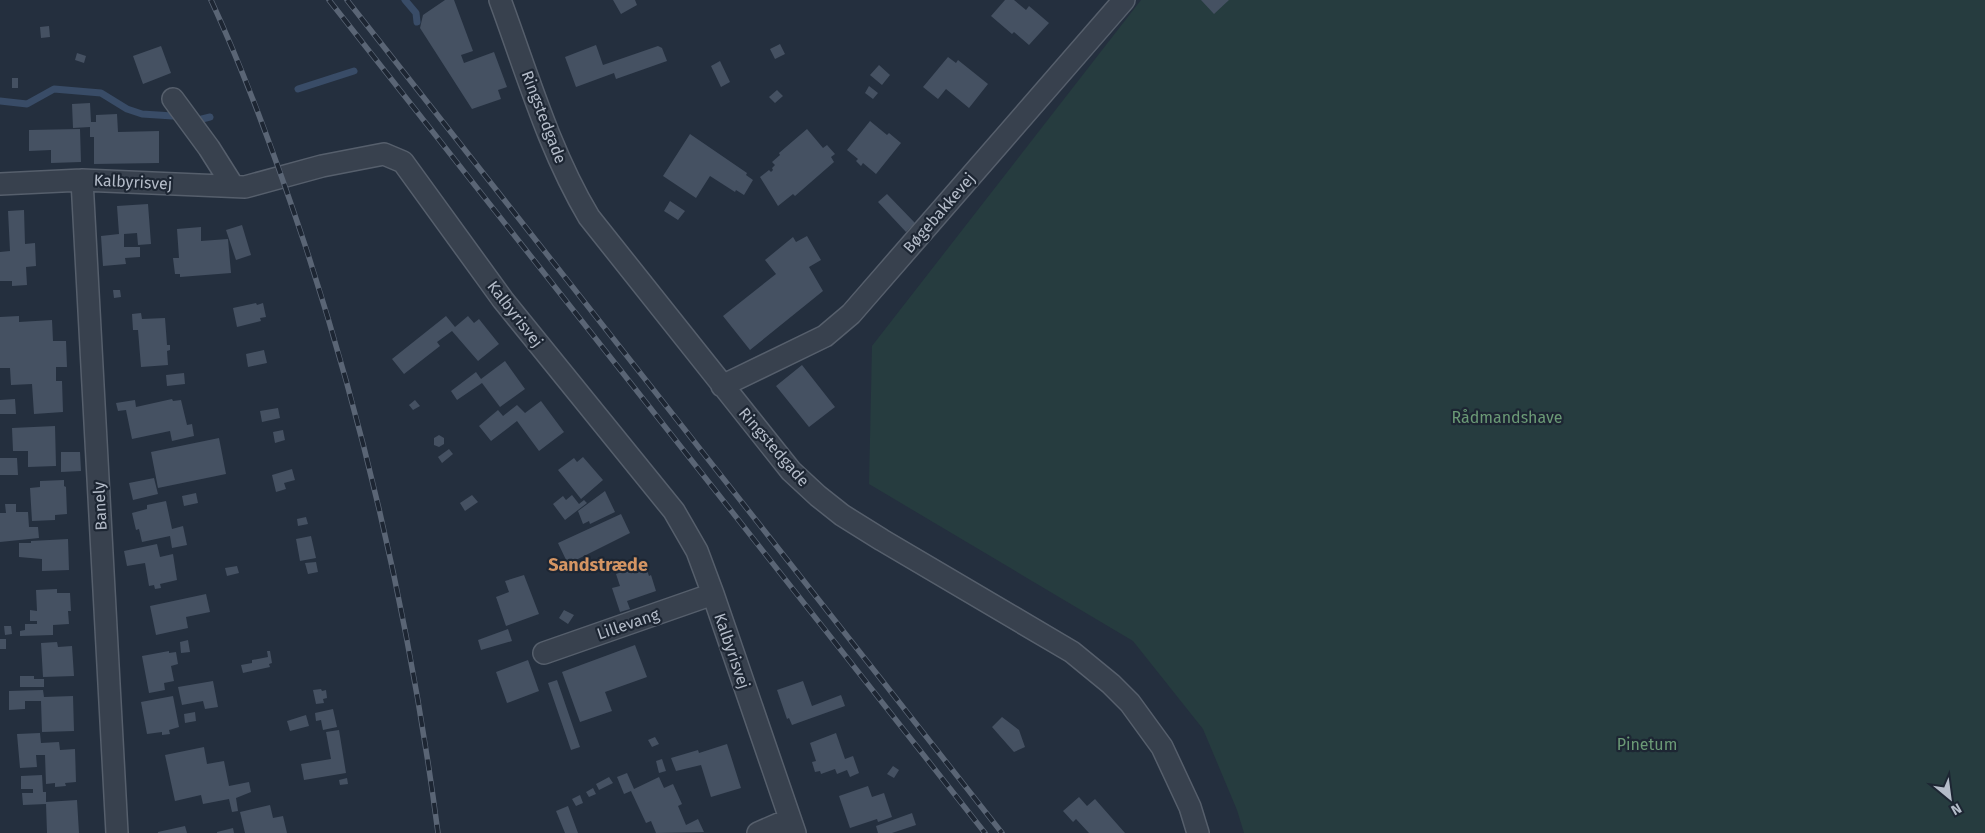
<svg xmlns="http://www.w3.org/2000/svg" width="1985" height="833" font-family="'Fira Sans',sans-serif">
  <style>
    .green { fill: #263c3f }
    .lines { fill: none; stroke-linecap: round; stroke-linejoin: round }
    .stream { stroke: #394c67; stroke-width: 7 }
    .building { fill: #455162 }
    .minor-casing { stroke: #565f6c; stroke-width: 24 }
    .minor { stroke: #38414e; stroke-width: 21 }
    .rail-casing { stroke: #5a6575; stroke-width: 5.5 }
    .rail { stroke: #1d2633; stroke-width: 4; stroke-dasharray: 11; stroke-linecap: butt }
    .labels { text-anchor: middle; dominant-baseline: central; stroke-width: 4.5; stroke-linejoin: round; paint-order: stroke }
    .street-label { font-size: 16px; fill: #b4bcc9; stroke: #1d2633 }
    .park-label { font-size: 16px; fill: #6b9a76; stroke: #1d2633 }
    .neighbourhood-label { font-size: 18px; font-weight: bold; fill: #d59563; stroke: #1d2633 }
  </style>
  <rect width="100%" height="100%" fill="#242f3e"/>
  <path class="green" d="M1141,0H1985V833H1244L1237,810L1203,729L1133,641L869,484L872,346Z"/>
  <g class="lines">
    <path class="stream" d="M405,0L416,13L417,22
      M298,89L354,71
      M0,101L27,104L54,89L101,93L127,109L142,114L173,116
      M198,120L210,117"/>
  </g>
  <path class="building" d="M445,0H454L473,51L461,55L464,63L494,52L507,87L498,90L501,99L472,109L420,28L423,15Z
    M613,0H635L637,5L621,14Z
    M1005,0H1014L1026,10L1029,6L1049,23L1029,45L1014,32L1012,34L991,16Z
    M1201,0H1229L1214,14Z
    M49,26L50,37L41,38L40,27Z
    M780,44L785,54L775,59L770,49Z
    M596,45L603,65L658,46L662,48L667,61L616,79L614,73L576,87L565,57Z
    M161,46L171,73L143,84L133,56Z
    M77,53L86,56L84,63L75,60Z
    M948,57L956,63L958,60L988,84L969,108L946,89L938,99L923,87Z
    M720,61L730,82L721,87L711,66Z
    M879,65L890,75L882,85L870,75Z
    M12,78H18V88H12Z
    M869,86L878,93L873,99L865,93Z
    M777,90L783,96L775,103L769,97Z
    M90,103L91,122H96V115L117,114L118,132L159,131V163L94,164V137H90V127L73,128L72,104Z
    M870,121L887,135L889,133L901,143L876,174L863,163L861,166L856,161L858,159L847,150Z
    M80,129L81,162L51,163V150L29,151V130Z
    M807,129L823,148L827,145L835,154L831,157L834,162L795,196L793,194L778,206L760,177L769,170L771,172L773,170L772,168L775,165L772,162L780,155L779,153Z
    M690,134L747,173L746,175L753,180L744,195L736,190L735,192L710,176L696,198L663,176Z
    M887,194L915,223L906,232L878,202Z
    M670,201L685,211L678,220L664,211Z
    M148,204L151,244L138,245L137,233L124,234V247H140V257L125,258L126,264L103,266L101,236L119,234L117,206Z
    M24,210L25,244L35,243L36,266L26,267L27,285L12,286V281H0V252L10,251L8,211Z
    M242,225L251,255L236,260L226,230Z
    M201,227V241L228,239L231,273L180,277V274H175L173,258H179L177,229Z
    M807,236L821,260L809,267L823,291L750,350L723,316L776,274L765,260L793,237L796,242Z
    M113,290H120L121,297L114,298Z
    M256,303L257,305L263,303L266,317L260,318L261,321L237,327L233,308Z
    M141,313L142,319L165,318L167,345H170V350L167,351L168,365L141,367L138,330H133L132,314Z
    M19,316V322L52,320L53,341H66L67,367H56V381H62L63,412L34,414L32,384L11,385L10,368H0V317Z
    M446,316L455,327L468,316L474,323L479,319L499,344L478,361L452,331L437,342L440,346L404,374L392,359Z
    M264,350L267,363L248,367L246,354Z
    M505,361L525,389L500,407L482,383L457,400L451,391L476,372L481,379Z
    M802,365L835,407L809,427L776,386Z
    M184,373L185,384L167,386L166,375Z
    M15,399L16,414H0V400Z
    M172,399L173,401L181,400L187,425L192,424L194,436L172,441L170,431L132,439L126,410L118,411L116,403L135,400L136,407Z
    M415,400L420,406L413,410L409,405Z
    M541,401L564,432L539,451L517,421L491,441L479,426L498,410L503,416L517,405L525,413Z
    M278,408L280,418L262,422L260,411Z
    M55,426L56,466L28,467V451H13L12,428Z
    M283,430L285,440L275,443L273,432Z
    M439,435L444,438V444L439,447L434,445V438Z
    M219,438L226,474L158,488L151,452Z
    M449,449L453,454L442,463L438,457Z
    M61,452H80L81,471L61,472Z
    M583,457L603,480L581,499L558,470L574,458L577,462Z
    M0,458H17L18,475H0Z
    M292,469L295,480L284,483L286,489L276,492L272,475Z
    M154,478L158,494L133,500L129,483Z
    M64,480V486L66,487L67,514L55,515V520L32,521L30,488L40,487V481Z
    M605,491L615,512L590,524L589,521L583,524L578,511Z
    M196,493L198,503L184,506L182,496Z
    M472,495L478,502L465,511L460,503Z
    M572,495L579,504L584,500L587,503L565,520L553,504L563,496L566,500Z
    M166,501L172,529L183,526L187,545L172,548L170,536L142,542L139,529L136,530L132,513L147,509V505Z
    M5,504H16V512H28L29,527H38L39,538L0,542V513H6Z
    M621,514L630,533L568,564L558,543Z
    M306,517L308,524L298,526L297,519Z
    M311,536L316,558L300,561L296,539Z
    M68,539L69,570L42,571V559L19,557V543H31V541Z
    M157,544L160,557L173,554L177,580L160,584L161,588L155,589L154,585L149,586L145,563L127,566L124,551Z
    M316,562L318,572L308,574L305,563Z
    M645,564L649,576L651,575L656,591L627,601L630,609L620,612L612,588L620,586L616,574Z
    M237,566L239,573L227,576L225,568Z
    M524,575L539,614L506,626L496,597L509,592L505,581Z
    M57,589V593H70L71,611H68L69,624L53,625V635L20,636V631L25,630V624H37V621H30V610L37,611L36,590Z
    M206,594L210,612L186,617L188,628L156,635L150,606Z
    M564,610L574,615L568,624L559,618Z
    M4,626H11L12,634L5,635Z
    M508,629L512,641L481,650L478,640Z
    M0,639H6V649H0Z
    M188,640L190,652L181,653L180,642Z
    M57,642L58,647L72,646L74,676L43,677L41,643Z
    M635,645L647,677L605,692L612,711L580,722L562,672Z
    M169,651V653L176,652L178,664L171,666L174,681L164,683L165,690L149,693L142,656Z
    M267,651H270L272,663L269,664L270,667L243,673L241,665L252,663V660L268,657Z
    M528,660L539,691L507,703L496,672Z
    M20,676H34V679H44V687H20Z
    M557,680L580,747L571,750L548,683Z
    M213,681L218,707L205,709L203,701L182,705L178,687Z
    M803,681L812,706L841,695L845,706L792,725L789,718L787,719L777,690Z
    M321,689L322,691L326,690L327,698L323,699L324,703L316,704L313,690Z
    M43,690L44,697L73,696L74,731L42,732L41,701H25V709L9,710V691Z
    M173,696L179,727L169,730L170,734L162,735V732L147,734L141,702Z
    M333,709L337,727L323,730L321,720L316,721L315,713Z
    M195,712L196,721L185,723L184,714Z
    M306,715L309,726L290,731L287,721Z
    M1002,717L1019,730L1025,747L1014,752L992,727Z
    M339,730L346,773L304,780L301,764L331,759L326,732Z
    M40,733L41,743L59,742L60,750L75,749L76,782L65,783L66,786L55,787V783L46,784L45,755H36L37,767L20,768L17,734Z
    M836,733L845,759L853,756L859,773L850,777L847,770L837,774L835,769L821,774L820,771L815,772L812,762L816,761L810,743Z
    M655,737L659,744L652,747L648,740Z
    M727,744L741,788L711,797L701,765L676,771L671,758L698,750L699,753Z
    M204,747L207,764L224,761L229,786L249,782L251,792L236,798L238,811L232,812L229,799L203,804L201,795L175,801L165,755Z
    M662,759L666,771L659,773L656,761Z
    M893,766L899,770L894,778L887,774Z
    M627,773L634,789L659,777L664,788L673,784L682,804L678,806L686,825L698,819L704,832L656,833L651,821L646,823L631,791L624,794L617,777Z
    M42,775L43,792H46V802L77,800L79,833H47L46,804L23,805L22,793H33V789H21V776Z
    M609,777L613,783L599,790L596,784Z
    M347,778L348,784L340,785L339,780Z
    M868,786L872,797L884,793L892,817L878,822L877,819L850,828L839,796Z
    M593,788L596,794L589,797L586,792Z
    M580,795L583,803L576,806L572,799Z
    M1079,797L1087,806L1095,799L1125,833H1089L1076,819L1073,822L1063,811Z
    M270,805L273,818L283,816L287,833H245L240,812Z
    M568,806L578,833H565L556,811Z
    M912,813L916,825L892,833H878L876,826Z
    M185,826L187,833H158V832Z
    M233,828L234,833H217V832Z"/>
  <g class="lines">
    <g class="minor-casing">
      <path id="minor" d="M500,0C527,73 549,150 589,217L791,471L818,496L842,515L882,540L1072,652L1111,684L1130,703L1162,747L1190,807L1198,833
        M173,99L209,148L233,186
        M82,180L117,833
        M0,184L82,180L245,187L322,166L384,154L403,162L503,300L674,511L697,551L713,594L795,833
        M722,386L825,336L851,314L1124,0
        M544,653L713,594
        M758,833L790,819"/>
    </g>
    <use href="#minor" class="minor"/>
    <g class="rail-casing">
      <path id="rail" d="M211,0C248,80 278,164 306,248C368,438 412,634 438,833
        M329,0L985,833
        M347,0L1002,833"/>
    </g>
    <use href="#rail" class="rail"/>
  </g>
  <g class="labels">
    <g class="street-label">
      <text transform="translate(544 117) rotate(69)">Ringstedgade</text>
      <text transform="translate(133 182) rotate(3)">Kalbyrisvej</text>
      <text transform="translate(939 213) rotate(-49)">Bøgebakkevej</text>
      <text transform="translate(515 314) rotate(52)">Kalbyrisvej</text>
      <text transform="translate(774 447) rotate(49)">Ringstedgade</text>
      <text transform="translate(100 506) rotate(-93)">Banely</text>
      <text transform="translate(628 624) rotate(-19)">Lillevang</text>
      <text transform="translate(732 651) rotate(71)">Kalbyrisvej</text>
    </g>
    <g class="park-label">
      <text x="1507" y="417">Rådmandshave</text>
      <text x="1647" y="744">Pinetum</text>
    </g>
    <g class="neighbourhood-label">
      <text x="598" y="565">Sandstræde</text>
    </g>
  </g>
  <g transform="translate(1950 798) rotate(151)" stroke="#1d2633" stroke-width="4" paint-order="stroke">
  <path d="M0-4L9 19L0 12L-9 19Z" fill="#b4bcc9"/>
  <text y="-8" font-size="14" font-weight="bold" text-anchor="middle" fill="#b4bcc9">N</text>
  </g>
</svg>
